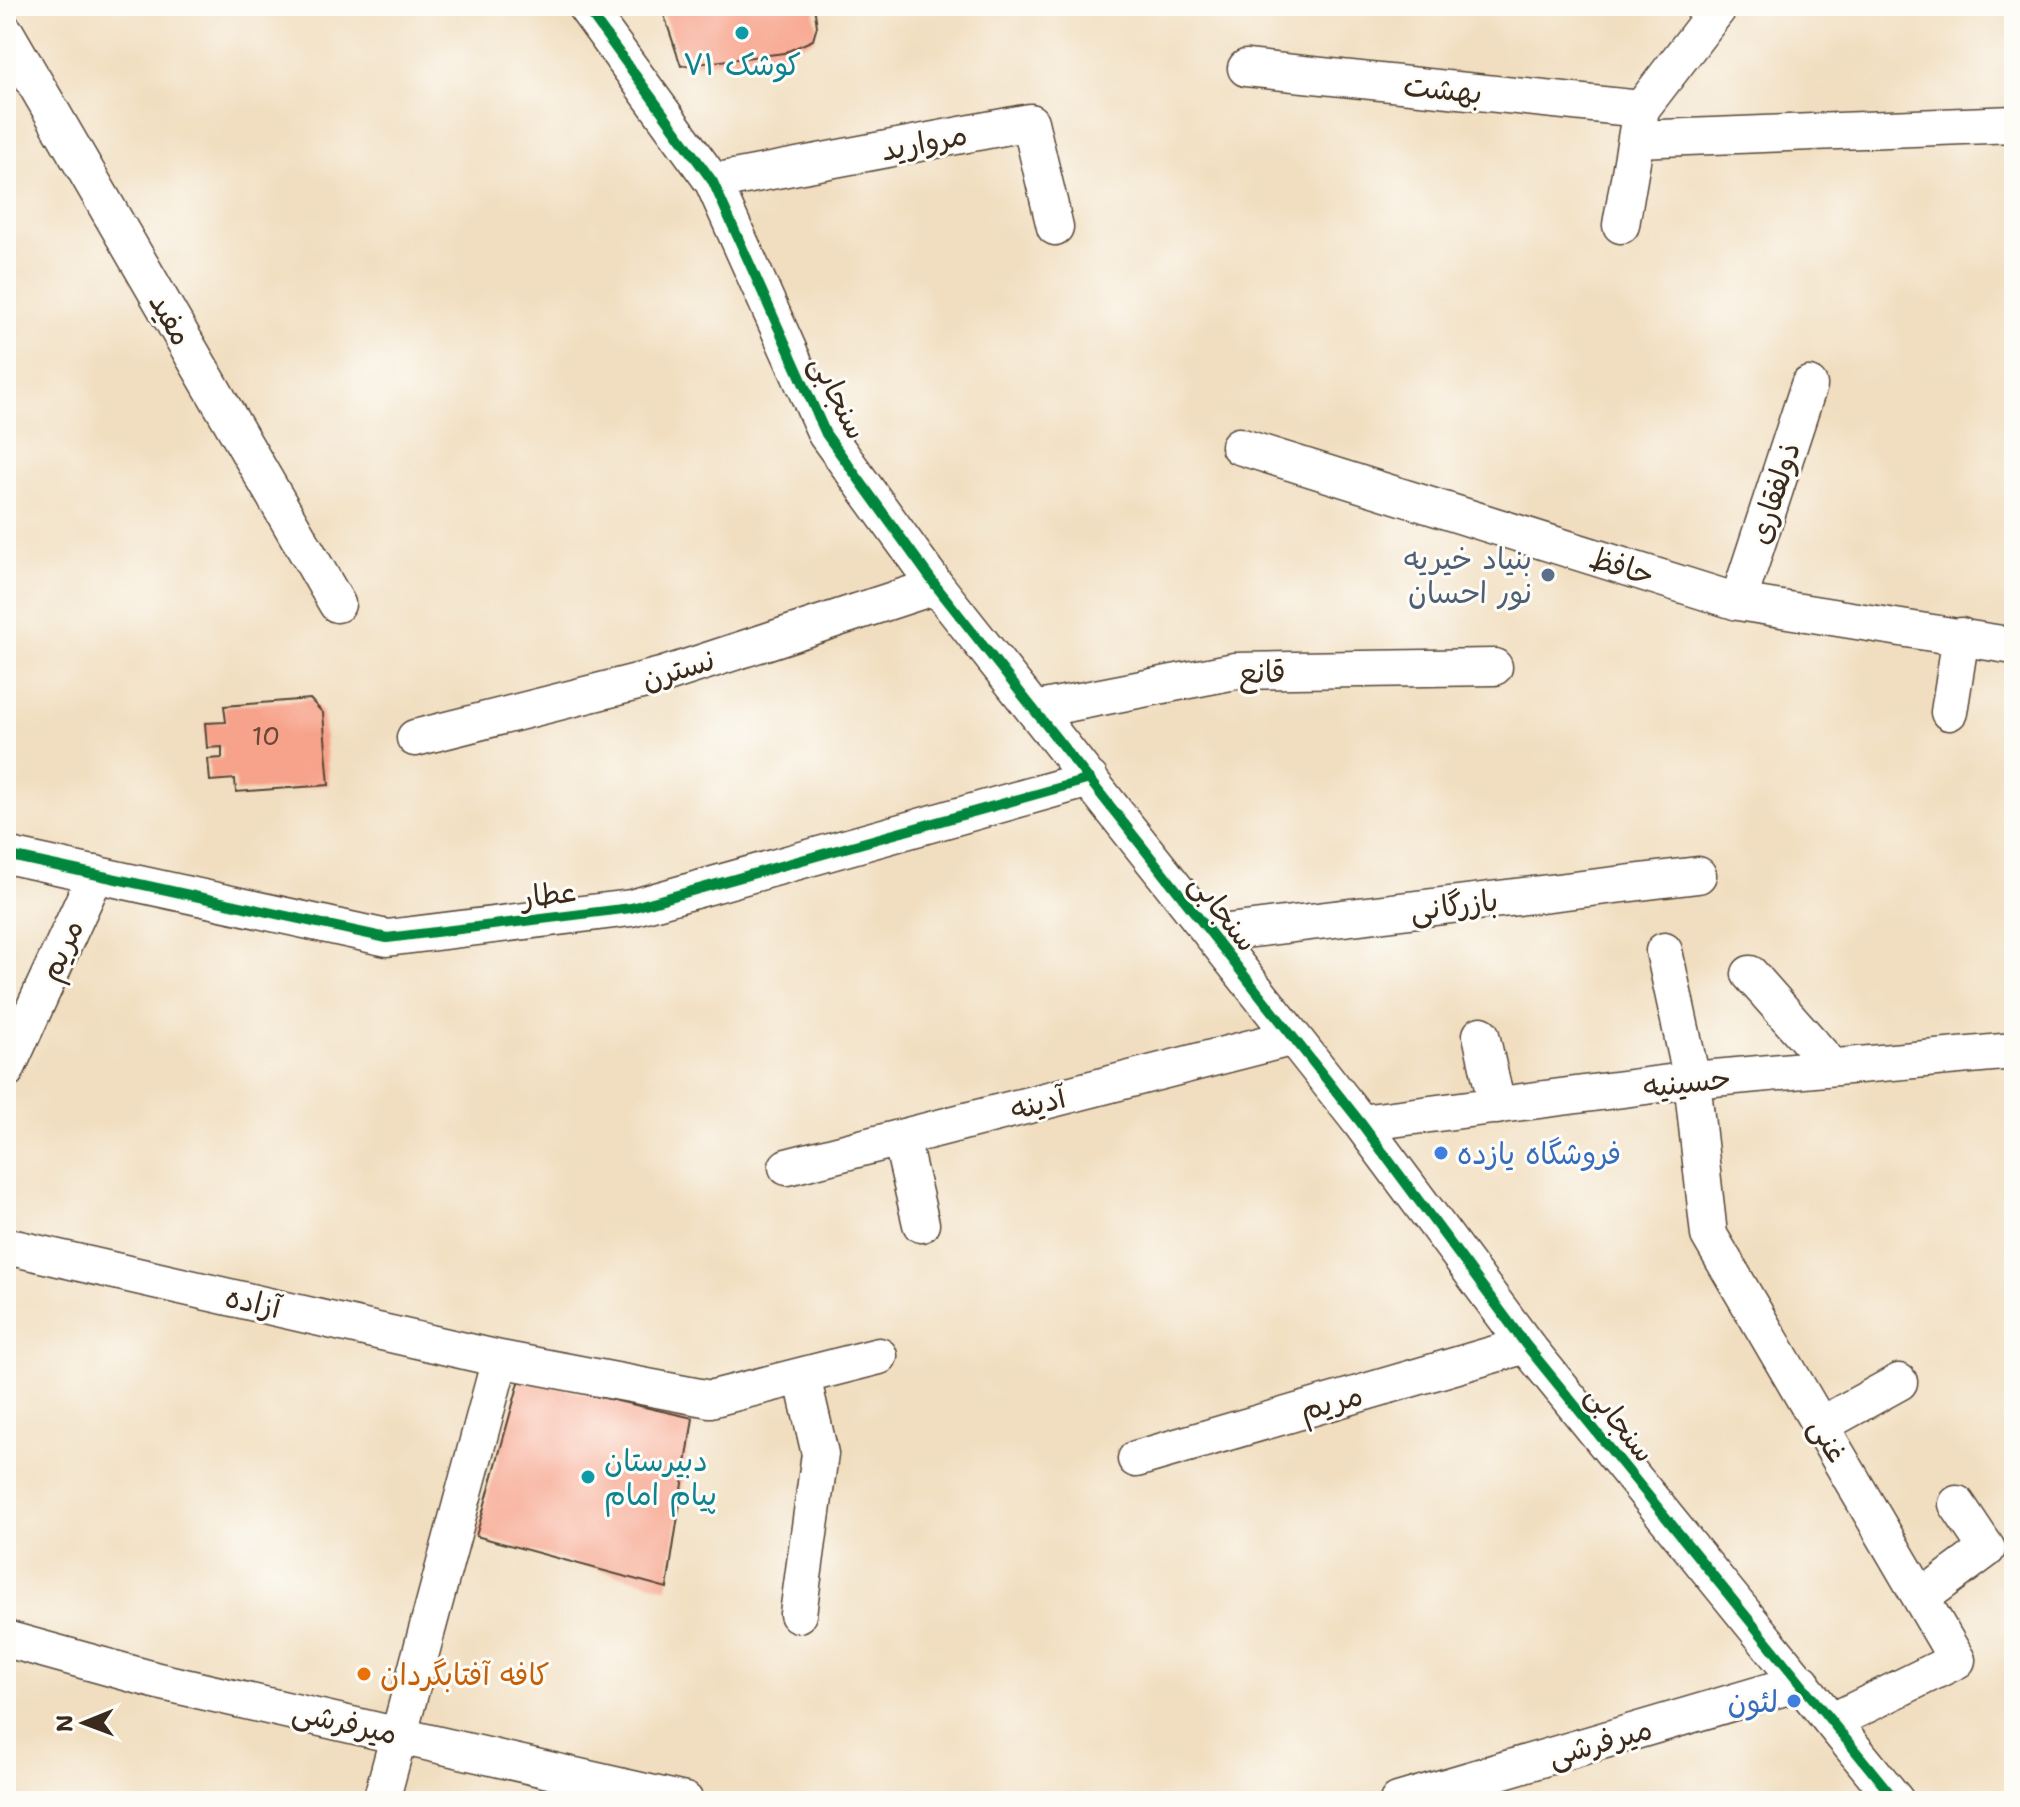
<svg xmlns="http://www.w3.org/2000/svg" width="2020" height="1807" font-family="'Shantell Sans','Playpen Sans Arabic',sans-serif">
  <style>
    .building { fill: #f7a38b }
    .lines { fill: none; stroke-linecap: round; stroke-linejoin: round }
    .minor-casing { stroke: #564536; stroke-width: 39 }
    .minor { stroke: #fff; stroke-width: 36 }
    .cycleway-casing { stroke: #fdfcf7; stroke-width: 15 }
    .cycleway { stroke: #00873e; stroke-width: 10 }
    .culture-dot { fill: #0f9aa8; stroke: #fdfcf7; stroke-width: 3 }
    .service-dot { fill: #5c6f8a; stroke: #fdfcf7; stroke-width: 3 }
    .shop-dot { fill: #3f7fe0; stroke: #fdfcf7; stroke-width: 3 }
    .food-dot { fill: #e8710a; stroke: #fdfcf7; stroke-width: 3 }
    .labels { text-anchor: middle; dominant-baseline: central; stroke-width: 6; stroke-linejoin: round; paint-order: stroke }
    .number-label { font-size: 26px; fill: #6a4839 }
    .culture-label { font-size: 30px; fill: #0d838f; stroke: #fdfcf7 }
    .street-label { font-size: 30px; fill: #3b2a1e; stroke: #fdfcf7 }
    .service-label { font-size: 30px; fill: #4e5e75; stroke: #fdfcf7; text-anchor: end }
    .shop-label { font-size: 30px; fill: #366cbe; stroke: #fdfcf7; text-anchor: start }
    .food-label { font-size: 30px; fill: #c56008; stroke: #fdfcf7; text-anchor: start }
  </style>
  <rect width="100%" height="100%" fill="#fdfcf7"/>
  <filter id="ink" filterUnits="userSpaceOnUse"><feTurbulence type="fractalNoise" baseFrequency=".0125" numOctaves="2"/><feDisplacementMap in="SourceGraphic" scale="16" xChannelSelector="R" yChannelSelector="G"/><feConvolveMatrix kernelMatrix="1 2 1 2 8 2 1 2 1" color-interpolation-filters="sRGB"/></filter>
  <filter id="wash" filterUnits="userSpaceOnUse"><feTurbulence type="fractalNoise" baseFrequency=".006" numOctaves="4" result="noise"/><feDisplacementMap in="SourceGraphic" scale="32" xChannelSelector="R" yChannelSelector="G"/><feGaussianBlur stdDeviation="1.8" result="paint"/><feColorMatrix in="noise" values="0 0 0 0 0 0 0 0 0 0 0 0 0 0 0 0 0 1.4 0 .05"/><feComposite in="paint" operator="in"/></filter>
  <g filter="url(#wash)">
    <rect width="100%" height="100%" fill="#f1dec0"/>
    <g id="blocks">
      <path class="building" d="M661,6H814L817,26L813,40L784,53L681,66Z
        M310,699L323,713L329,785L236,792L235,779L210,781L208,759L222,758V747L207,748L205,723L226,722L224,706Z
        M520,1379L693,1418L667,1588L476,1536Z"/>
    </g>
  </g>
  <g filter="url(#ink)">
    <use href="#blocks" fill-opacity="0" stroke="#564536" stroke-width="2"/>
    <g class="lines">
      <g class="minor-casing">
        <path id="minor" d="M585,6L713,182L826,434L936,586L1361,1123L1526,1345L1896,1801
          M6,33L337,604
          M1246,68L1641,109
          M1636,139L2014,124
          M713,182L1030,122L1055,227
          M1621,225L1641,109L1720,6
          M1239,446L1738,602L2014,646
          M1738,602L1809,385
          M1034,710L1235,671L1494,667
          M1949,712L1961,636
          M415,738L661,676L936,586
          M6,855L387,938L631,908L1090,779
          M1211,934L1698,875
          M1664,951L1692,1080L1709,1235L1957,1660L1833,1721
          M1750,974L1832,1067
          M1481,1035L1497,1106
          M6,1070L96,874
          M1361,1123L1692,1080L2014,1051
          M901,1138L921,1224
          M787,1167L1290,1038
          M6,1246L500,1359L710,1399L879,1356
          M1821,1425L1899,1382
          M1136,1459L1526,1345
          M1921,1598L1987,1549L1957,1504
          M798,1614L820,1454L802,1376
          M6,1639L158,1681L685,1801
          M381,1801L500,1359
          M1398,1801L1802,1682"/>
      </g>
      <use href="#minor" class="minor"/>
      <g class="cycleway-casing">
        <path id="cycleway" d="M585,6L713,182L826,434L936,586L1361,1123L1526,1345L1896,1801
          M6,855L387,938L631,908L1090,779"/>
      </g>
      <use href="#cycleway" class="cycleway"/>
    </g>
  </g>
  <g class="culture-dot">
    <circle cx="742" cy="33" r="8"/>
    <circle cx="588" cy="1477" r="8"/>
  </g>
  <circle class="service-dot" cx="1548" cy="575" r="8"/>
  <g class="shop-dot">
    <circle cx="1441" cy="1153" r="8"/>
    <circle cx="1794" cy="1701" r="8"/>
  </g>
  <circle class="food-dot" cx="364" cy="1674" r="8"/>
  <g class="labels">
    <g class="number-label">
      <text x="266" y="735">10</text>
    </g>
    <g class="culture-label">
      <text x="742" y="64">کوشک ۷۱</text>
      <text x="604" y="1460" text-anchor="start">دبیرستان<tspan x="604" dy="34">پیام امام</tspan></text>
    </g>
    <g class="street-label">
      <text transform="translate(1443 89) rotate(6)">بهشت</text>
      <text transform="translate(924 142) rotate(-11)">مروارید</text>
      <text transform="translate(171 319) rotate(60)">مفید</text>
      <text transform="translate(839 397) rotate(63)">سنجابی</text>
      <text transform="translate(1774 493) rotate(-72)">ذولفقاری</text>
      <text transform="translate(1622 566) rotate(17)">حافظ</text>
      <text transform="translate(678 669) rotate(-17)">نسترن</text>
      <text transform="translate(1262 672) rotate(-2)">قانع</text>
      <text transform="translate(549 894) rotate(-7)">عطار</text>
      <text transform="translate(1454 905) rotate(-7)">بازرگانی</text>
      <text transform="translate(1224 912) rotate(52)">سنجابی</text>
      <text transform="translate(61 950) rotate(-65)">مریم</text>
      <text transform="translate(1687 1082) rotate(-6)">حسینیه</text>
      <text transform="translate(1038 1103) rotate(-14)">آدینه</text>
      <text transform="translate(253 1302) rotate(13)">آزاده</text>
      <text transform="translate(1331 1402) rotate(-16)">مریم</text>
      <text transform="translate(1621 1423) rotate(51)">سنجابی</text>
      <text transform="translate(1829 1440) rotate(60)">غنی</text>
      <text transform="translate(345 1722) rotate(13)">میرفرشی</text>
      <text transform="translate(1600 1742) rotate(-16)">میرفرشی</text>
    </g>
    <g class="service-label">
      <text x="1532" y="558">بنیاد خیریه<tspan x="1532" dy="34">نور احسان</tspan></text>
    </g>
    <g class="shop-label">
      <text x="1457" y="1153">فروشگاه یازده</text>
      <text x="1778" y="1701" text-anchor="end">لئون</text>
    </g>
    <g class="food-label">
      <text x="380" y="1674">کافه آفتابگردان</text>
    </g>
  </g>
  <rect width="2020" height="1807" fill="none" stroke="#fdfcf7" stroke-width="32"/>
  <g transform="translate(84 1723) rotate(269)" stroke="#fdfcf7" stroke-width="6" paint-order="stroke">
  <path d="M0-6L14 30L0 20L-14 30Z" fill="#3b2a1e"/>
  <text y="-12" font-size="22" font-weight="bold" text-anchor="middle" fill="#3b2a1e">N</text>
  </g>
</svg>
